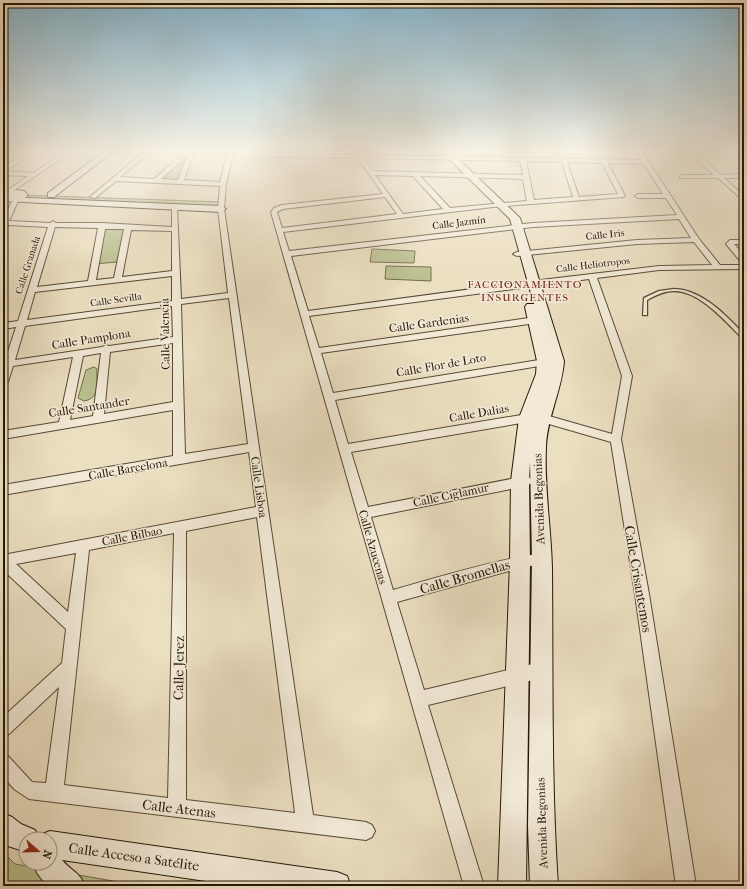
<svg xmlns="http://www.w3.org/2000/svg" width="747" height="889" font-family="'IM FELL French Canon',serif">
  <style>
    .green { fill: #bbc190; stroke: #706c4b }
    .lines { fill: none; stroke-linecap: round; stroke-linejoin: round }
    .lane-casing { stroke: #564a35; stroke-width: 2.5 }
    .street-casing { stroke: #564a35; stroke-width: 2 }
    .secondary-casing { stroke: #241806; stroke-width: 2 }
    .lane { fill: #f2ead7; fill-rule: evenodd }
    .street { fill: #f2ead7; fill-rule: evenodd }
    .secondary { fill: #f2ead7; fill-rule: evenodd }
    .labels { text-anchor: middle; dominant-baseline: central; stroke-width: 3; stroke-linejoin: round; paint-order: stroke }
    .far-street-label { font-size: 10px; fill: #241806; stroke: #f2ead7 }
    .far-neighbourhood-label { font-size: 11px; letter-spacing: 1px; fill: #7a1f14; stroke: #f2ead7 }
    .street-label { font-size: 12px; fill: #241806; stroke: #f2ead7 }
    .near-street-label { font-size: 14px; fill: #241806; stroke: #f2ead7 }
  </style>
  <rect width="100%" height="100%" fill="#ebdfc1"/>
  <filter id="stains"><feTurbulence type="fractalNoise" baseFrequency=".005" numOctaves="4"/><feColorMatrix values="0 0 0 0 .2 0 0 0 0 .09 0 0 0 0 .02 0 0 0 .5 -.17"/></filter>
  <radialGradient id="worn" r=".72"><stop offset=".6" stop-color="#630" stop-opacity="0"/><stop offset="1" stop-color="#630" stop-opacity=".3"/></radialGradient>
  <path class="green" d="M13,150H35L3,170V156Z
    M190,152L179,181L159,180Z
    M23,195L221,202V209L22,200Z
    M102,226L127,227L117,262L95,264Z
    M372,249L415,251L414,263L370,262Z
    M386,266L431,267V281L385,279Z
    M94,367L97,369C96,383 101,398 84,401L78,398L86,370Z
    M3,852L15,864L142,886H3Z"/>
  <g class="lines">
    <g class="lane-casing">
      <path id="lane" d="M674,289C679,289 685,290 690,292C712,300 728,318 744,334V338H742C725,321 700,291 674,291C664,291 656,295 647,300V315H643L644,298L659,291Z"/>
    </g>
    <g class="street-casing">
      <path id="street" d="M9,150H16L3,158V154Z
        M31,150H38L5,171L33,173L64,152L48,150H74L13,191L14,195H10L8,190L28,176L3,175V167Z
        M146,150H153L120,177L154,179L187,150H195L184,180L220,182L228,150H234L226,184L224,209L313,815L366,822L372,825L375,831L372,837L366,840L29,799L14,789L3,776V754L9,757L32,782L46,783L59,687L9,734L3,736V717L62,663L66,629L3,570V555L256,507L249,452L3,495V485L173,456V410L3,439V431L59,422L73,357L13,366L8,382L3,385V367L16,327L3,329V323L18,321L48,227L7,225L3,228V219L14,198L19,199L9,221L50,223L53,221L56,223H102L172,227V207L177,206L181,299L228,293L218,209L220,186L116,181L95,198L90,197ZM187,156L178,180L161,179ZM55,227L98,228L88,281L37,287ZM105,229H124L114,278L96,280ZM131,230L172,231V271L122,277ZM172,276V301L27,320L35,292ZM229,298L248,444L185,454L181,304ZM172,306L173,337L109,346L106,345L102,347L15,360L25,326ZM173,343V402L104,414L110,352ZM101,353L93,416L70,420L83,356ZM257,517L295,813L186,800V531ZM174,533L168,798L64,785L89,550ZM76,553L68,612L16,564Z
        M268,150H274V153H277L642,160L635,150H641L699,239L720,265H744V269L659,270L597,278L632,376L621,439L649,594L696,886H676L635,594L611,442L542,422H527L351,452L368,507L526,476L530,478L532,481L530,484L526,486L371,517L393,590C418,583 530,549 547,555L549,559L547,563L520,568L397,602L424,690L541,662L546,665L549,670L546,675L541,678L428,705L484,886H464L271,212L274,208L282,205L383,194L358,158L277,157L270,155ZM363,158L520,161L523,175L373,171ZM526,161L562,162L573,197L534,200ZM567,162L602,163L618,194L579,197ZM608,163L644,164L663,194H638L635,196L638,198H666L677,215L533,223L289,251L283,232L493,207L624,197L625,196ZM375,175L413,176L443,209L403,214ZM420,176L523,179L527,201L450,208ZM385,197L397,214L282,228L277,212L283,209ZM679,219L691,238L637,240L517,252L513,254L517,256L637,244L694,242L712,265L659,266L524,282L308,311L291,256L533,227ZM589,279L622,376L612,434L542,414H527L348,444L335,400L551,364L556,361L551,358L333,393L321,353L543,322L547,319L543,316L319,348L309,316Z
        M687,150H693L721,175L744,174V178H724L744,196V201L718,178H680V176L682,175H714Z
        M730,240H744V244H734L744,255V262H741L726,244Z"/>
    </g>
    <g class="secondary-casing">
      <path id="secondary" d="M106,150H115L54,197H48V193Z
        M440,150H449L520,218L564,361C562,390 547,417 546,447C544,486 551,528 552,568C553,674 551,780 558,886H530L528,826L532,559L530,462L529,481L530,562L526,886H498L510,562L511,481L519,418L536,374L537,361L525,307L527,304H534L510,219Z
        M15,190L24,191L28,195L25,198H29L221,206L226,209L221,212L3,201V194Z
        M3,813L12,817L21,824L35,830L39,838L40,835L50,831L337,872L347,876L351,886H240L62,860C72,872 79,871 85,886H47L37,873L33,863H50V839H26V852L5,845L3,844Z"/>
    </g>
    <use href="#lane" class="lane"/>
    <use href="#street" class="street"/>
    <use href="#secondary" class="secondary"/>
  </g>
  <linearGradient id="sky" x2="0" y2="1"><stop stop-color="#88b8d0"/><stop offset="0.55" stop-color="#f6f1e3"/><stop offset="1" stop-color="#f6f1e3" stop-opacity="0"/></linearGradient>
  <rect width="747" height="275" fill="url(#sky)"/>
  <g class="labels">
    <g class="far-street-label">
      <text transform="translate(459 223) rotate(-7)">Calle Jazmín</text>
      <text transform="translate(605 235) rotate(-6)">Calle Iris</text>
      <text transform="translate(28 265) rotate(-72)">Calle Granada</text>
      <text transform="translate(593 265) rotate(-7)">Calle Heliotropos</text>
      <text transform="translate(116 300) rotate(-8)">Calle Sevilla</text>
    </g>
    <g class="far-neighbourhood-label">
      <text x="525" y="284">FACCIONAMIENTO<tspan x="525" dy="13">INSURGENTES</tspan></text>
    </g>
    <g class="street-label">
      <text transform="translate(429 323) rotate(-8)">Calle Gardenias</text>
      <text transform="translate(165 334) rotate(-91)">Calle Valencia</text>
      <text transform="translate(91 339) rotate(-9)">Calle Pamplona</text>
      <text transform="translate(441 365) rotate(-10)">Calle Flor de Loto</text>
      <text transform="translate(89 407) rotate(-9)">Calle Santander</text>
      <text transform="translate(479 413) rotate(-10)">Calle Dalias</text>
      <text transform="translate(128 469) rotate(-10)">Calle Barcelona</text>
      <text transform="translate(259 487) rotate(82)">Calle Lisboa</text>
      <text transform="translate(451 495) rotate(-12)">Calle Ciglamur</text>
      <text transform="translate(539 499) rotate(-92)">Avenida Begonias</text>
      <text transform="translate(132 536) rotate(-11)">Calle Bilbao</text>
      <text transform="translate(373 547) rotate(74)">Calle Azucenas</text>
      <text transform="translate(542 823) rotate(-92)">Avenida Begonias</text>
    </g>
    <g class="near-street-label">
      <text transform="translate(465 577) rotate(-16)">Calle Bromellas</text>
      <text transform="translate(638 579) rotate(80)">Calle Crisantemos</text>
      <text transform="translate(179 668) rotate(-89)">Calle Jerez</text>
      <text transform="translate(179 809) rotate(7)">Calle Atenas</text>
      <text transform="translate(134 857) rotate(8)">Calle Acceso a Satélite</text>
    </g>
  </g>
  <rect width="747" height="889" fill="none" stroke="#ebdfc1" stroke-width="16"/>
  <rect x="4" y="4" width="739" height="881" fill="none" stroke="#241806" stroke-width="2"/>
  <rect x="8" y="8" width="731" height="873" fill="none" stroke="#241806"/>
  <g transform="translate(38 851) rotate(110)"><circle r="19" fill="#f2ead7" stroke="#a09683"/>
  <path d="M0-3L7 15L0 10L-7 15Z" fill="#8f2418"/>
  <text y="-6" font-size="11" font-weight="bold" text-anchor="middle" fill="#241806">N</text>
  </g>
  <rect width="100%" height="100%" filter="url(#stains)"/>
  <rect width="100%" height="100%" fill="url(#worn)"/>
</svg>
